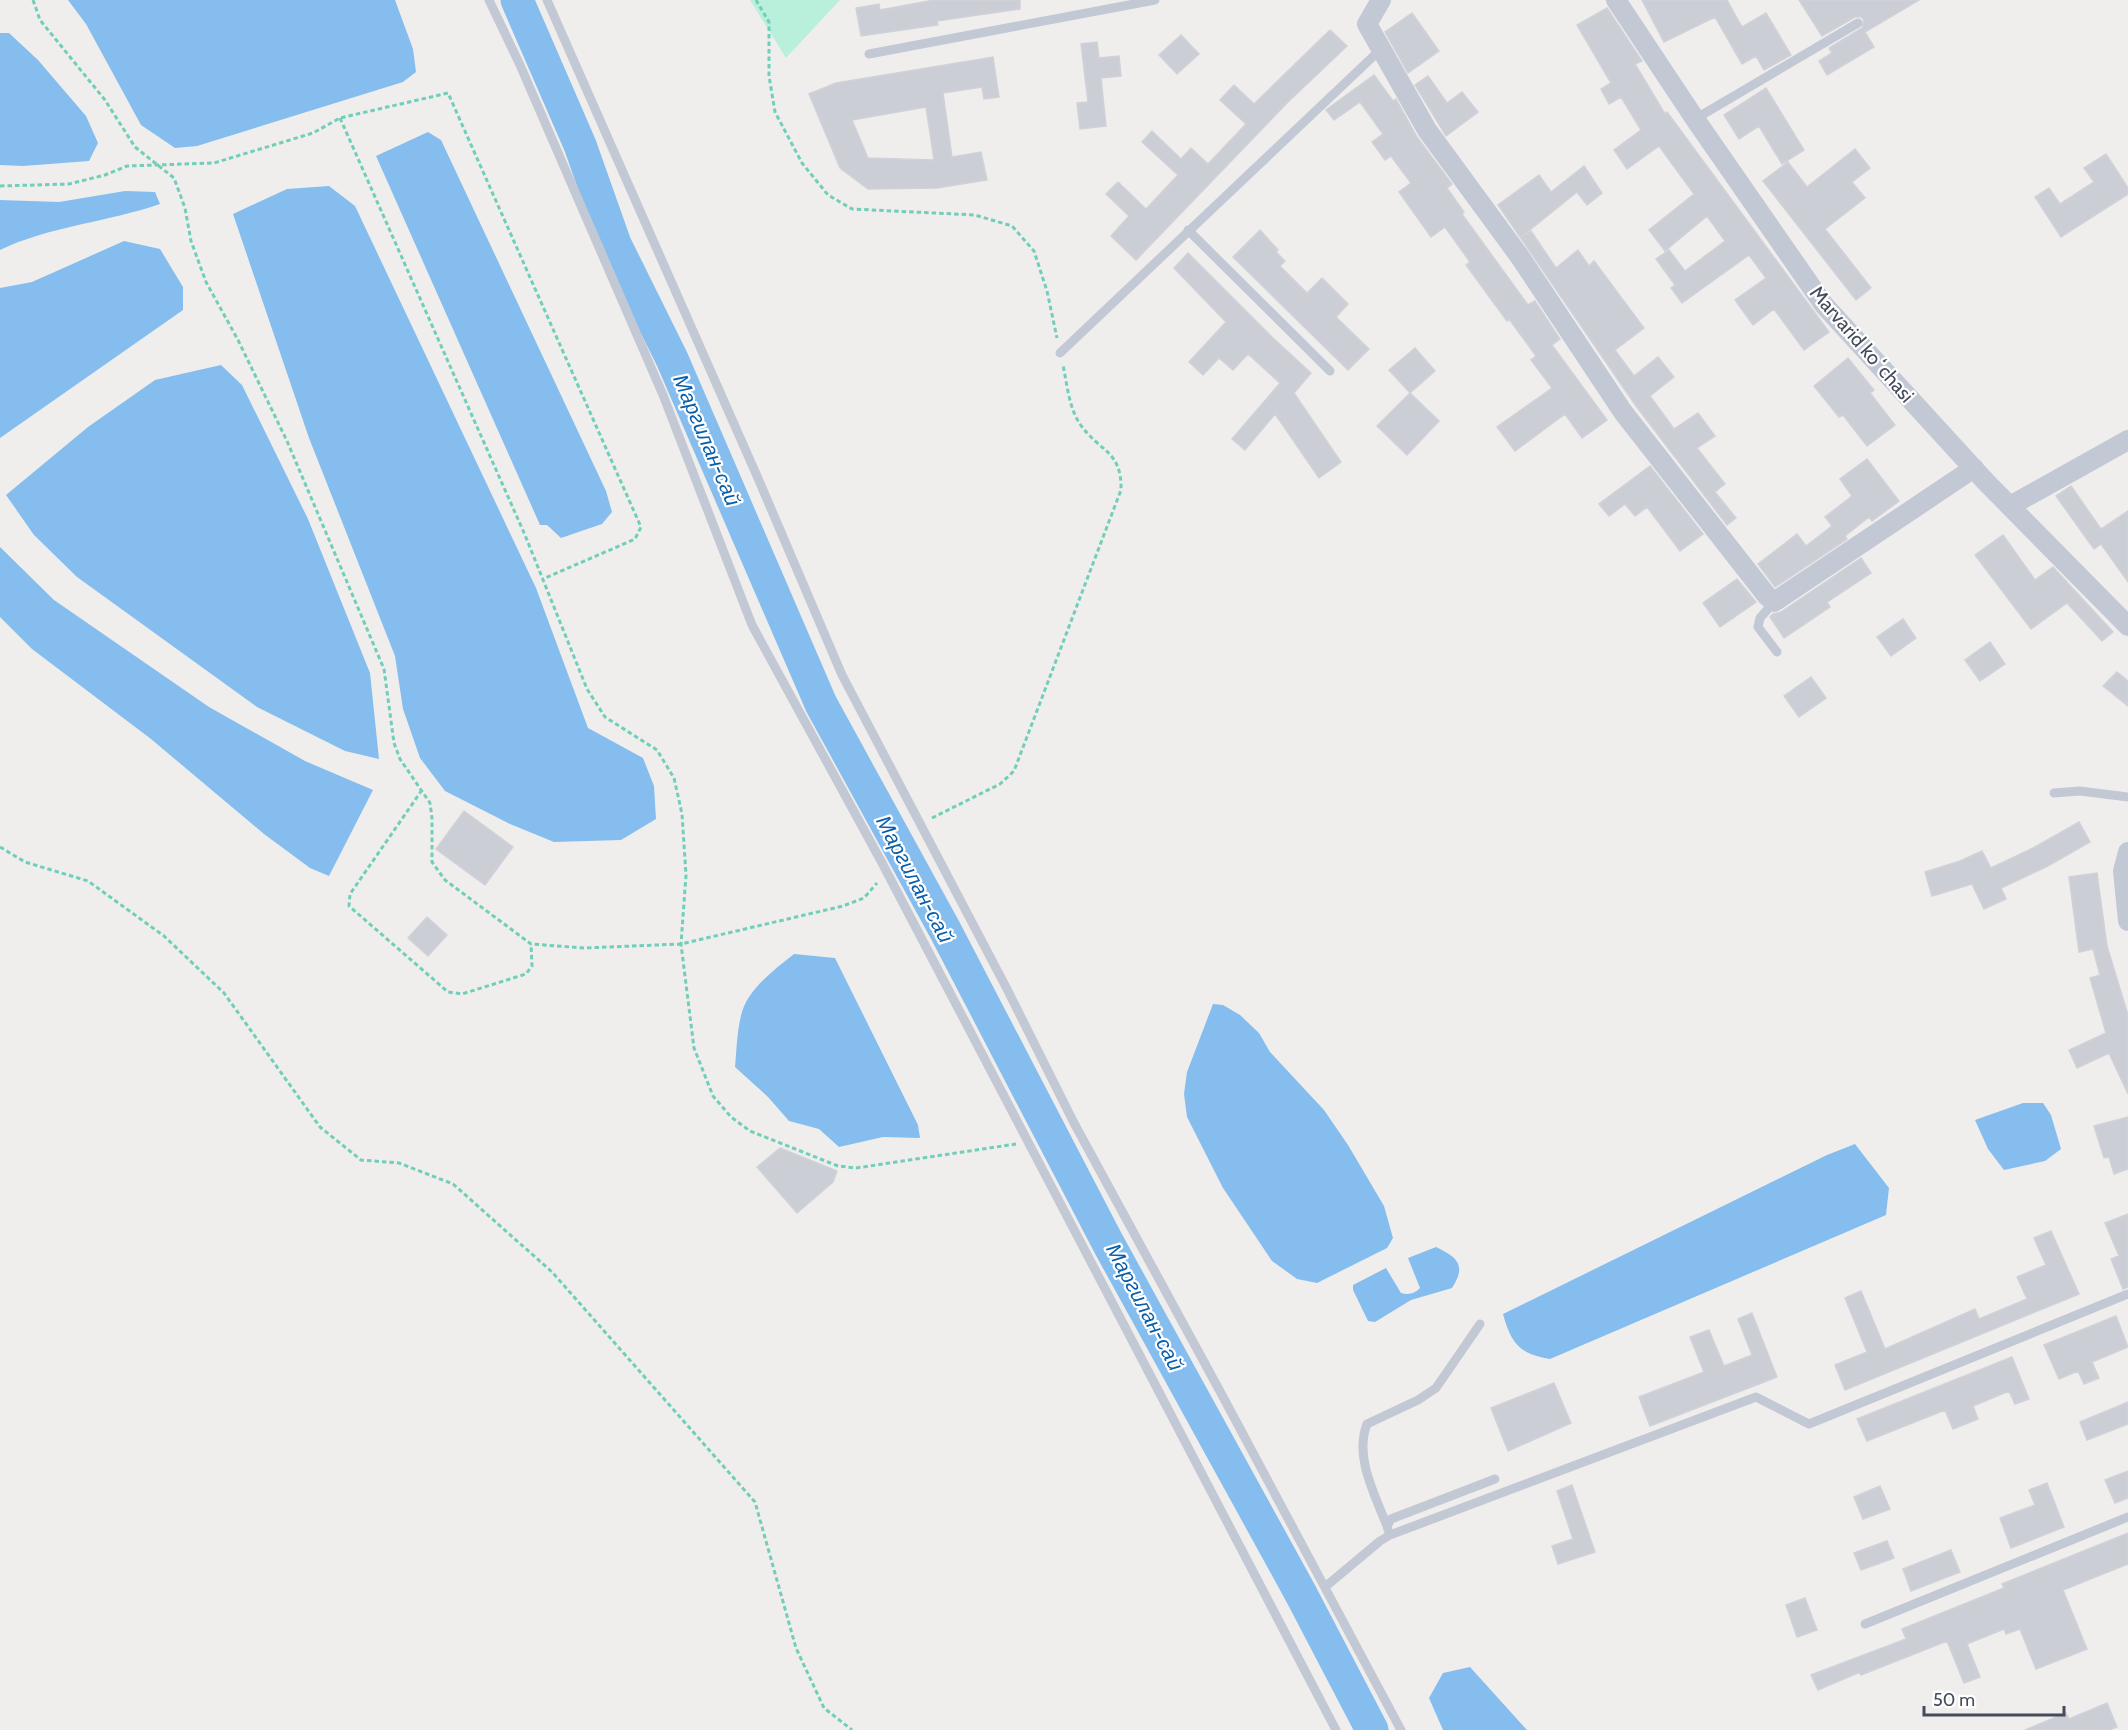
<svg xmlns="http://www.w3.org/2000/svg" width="2128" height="1730" font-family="Cabin,sans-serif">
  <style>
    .green { fill: #b9f0dc }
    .water { fill: #85bdee }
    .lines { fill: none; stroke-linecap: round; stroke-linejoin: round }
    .river { stroke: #85bdee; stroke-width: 33 }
    .building { fill: #ccced5; stroke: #d1d1d9; stroke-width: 1.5; fill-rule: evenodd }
    .path { stroke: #71ceb8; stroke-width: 3; stroke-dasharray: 4.5 3; stroke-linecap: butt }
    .service { stroke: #c3c8d5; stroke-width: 9 }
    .minor { stroke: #c3c8d5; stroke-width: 20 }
    .labels { text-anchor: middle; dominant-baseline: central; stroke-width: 4.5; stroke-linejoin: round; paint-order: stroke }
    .street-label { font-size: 20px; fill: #454b5b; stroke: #fff }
    .water-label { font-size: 21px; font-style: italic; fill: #085eaa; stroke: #fff }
  </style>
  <rect width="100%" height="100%" fill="#f0eeed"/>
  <path class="green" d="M750,0H840L786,58Z"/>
  <path class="water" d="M68,0H395L413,49L416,72L403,82L197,146L175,148L141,125L86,24Z
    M0,33H9L38,60L86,116L98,143L89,161L23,166L0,165Z
    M428,132L441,140L606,491L612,512L602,524L561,538L547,525H540L376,156Z
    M329,186L355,206L536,588L588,728L643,758L654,786L656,819L621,840L554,842L510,824L445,791L420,758L403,709L395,656L309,438L233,214L287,189Z
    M125,191L155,192L160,204C108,222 50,226 0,250V200L59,202Z
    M124,241L160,249L183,287V310L0,438V288L32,282Z
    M221,365L242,385L308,519L370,673L379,759L345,751L257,707L77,577L34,535L6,495L88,427L155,380Z
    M0,547L54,600L209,707L305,761L373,790L329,876L310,868L264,834L151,739L32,649L0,617Z
    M794,954L835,958L918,1125L920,1138L883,1137L839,1147L819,1129L789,1121L768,1097L735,1067C737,1047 737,1013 749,997C761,979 778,967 794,954Z
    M1213,1004L1223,1005L1240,1015L1259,1033L1270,1052L1324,1110L1348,1145L1384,1206L1393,1238L1387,1248L1317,1283L1297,1279L1272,1261L1223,1188L1187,1117L1184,1094L1187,1072Z
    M2023,1103H2043L2051,1115L2061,1149L2045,1161L2004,1170L1988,1149L1975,1120Z
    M1855,1144L1889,1188L1886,1215L1550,1359C1520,1354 1511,1344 1503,1314L1827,1155Z
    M1436,1247C1457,1257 1467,1265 1452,1288L1411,1300L1375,1322L1368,1321L1353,1290V1285L1386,1268L1401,1293C1409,1295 1414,1294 1420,1288L1408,1258Z
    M1470,1667L1526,1729L1527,1730H1443L1429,1698L1443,1673Z"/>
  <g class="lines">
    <path class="river" d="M517,0L580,145L615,244L672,359L821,704L945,930L1108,1243L1301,1594L1372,1730"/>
  </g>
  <path class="building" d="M934,0H1020V9L937,21L938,25L861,36L856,8L879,4L880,10Z
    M1642,0H1727L1742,27L1766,13L1791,55L1764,70L1756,56L1742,64L1715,17L1664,42Z
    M1799,0H1919L1865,32L1874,47L1827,75L1819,61L1832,53L1829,48L1862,28L1864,20L1861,17H1855L1822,36Z
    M1607,8L1642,61L1635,64L1665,114L1667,112L1829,332L1804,350L1774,309L1753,325L1735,300L1766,278L1749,255L1682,303L1671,288L1675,285L1656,259L1669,250L1685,271L1725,241L1707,216L1665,251L1649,230L1694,194L1659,146L1627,169L1614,150L1641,130L1621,97L1609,104L1601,89L1611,83L1577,25Z
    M1412,13L1439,51L1408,73L1385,32Z
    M1330,30L1347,46L1288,102L1136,260L1111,236L1129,216L1106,194L1118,182L1146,209L1178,175L1142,142L1152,131L1181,159L1191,148L1208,164L1246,124L1220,100L1234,85L1254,104Z
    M1181,35L1199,54L1177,74L1159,55Z
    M1097,42L1099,58L1119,56L1121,76L1101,78L1106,126L1080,129L1077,103L1088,102L1081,44Z
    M993,57L999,97L984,99L982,87L943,93L952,157L981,152L987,180L937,188L868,189L840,168L809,94L836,83ZM926,107L934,160L868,158L852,120Z
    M1374,75L1393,101L1396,99L1417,137L1452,184L1447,188L1464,212L1462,214L1528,305L1535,301L1560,339L1552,345L1607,420L1582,438L1565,414L1515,451L1497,427L1552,388L1531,360L1536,356L1509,319L1507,321L1466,265L1470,262L1445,227L1431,237L1399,192L1411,183L1391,156L1385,160L1372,142L1383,134L1360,102L1334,120L1326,110Z
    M1428,76L1447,103L1462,92L1478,112L1446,136L1415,85Z
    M1766,88L1804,150L1782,164L1759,126L1739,139L1724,115Z
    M1855,149L1870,168L1852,182L1865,198L1825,229L1871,288L1856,300L1763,181L1788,162L1807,187Z
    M2106,154L2128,188V194L2061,237L2035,197L2049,188L2060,204L2094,182L2084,168Z
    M1584,166L1602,193L1587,205L1577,192L1521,237L1531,231L1556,268L1578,250L1589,266L1594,261L1644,328L1615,350L1634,376L1658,357L1674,377L1650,396L1674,429L1698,413L1715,436L1697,448L1725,484L1715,492L1736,518L1727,525L1636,406L1498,205L1539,175L1551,192Z
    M1260,230L1278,250L1276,252L1285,261L1280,266L1307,293L1322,278L1348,304L1336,317L1369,349L1348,370L1233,257Z
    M1188,253L1273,338L1311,373L1294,393L1341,462L1319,478L1275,414L1245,450L1232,439L1280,383L1248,354L1233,370L1219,358L1203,375L1189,362L1226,322L1174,268Z
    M1415,348L1435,371L1410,393L1389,370Z
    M1848,358L1874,390L1870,393L1895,425L1867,446L1843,415L1839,417L1814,386Z
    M1410,393L1439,421L1407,455L1377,426Z
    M1867,459L1899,501L1872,521L1869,517L1845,536L1847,539L1775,587L1758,564L1797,534L1806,546L1832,526L1825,517L1852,496L1840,479Z
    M1650,466L1703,534L1680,551L1647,507L1635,516L1625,504L1609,516L1599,504Z
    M2071,486L2101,529L2128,511V582L2101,544L2094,549L2056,496Z
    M2003,535L2035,580L2053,567L2113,632L2102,641L2067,603L2031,629L1975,555Z
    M1861,558L1871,573L1827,602L1830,607L1784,638L1770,617L1773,614L1781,612Z
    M1737,579L1756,602L1720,627L1703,603Z
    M1903,619L1916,638L1891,656L1877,637Z
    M1990,642L2005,664L1980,681L1965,660Z
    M2117,672L2128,681V706L2103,686Z
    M1811,677L1826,698L1799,717L1784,696Z
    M464,811L513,847L485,885L436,849Z
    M2079,822L2090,842L2046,867L2001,888L2006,899L1984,909L1972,884L1932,896L1925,872L1960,861L1982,851L1991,868L2035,847Z
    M2097,873L2107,946L2128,1015V1094L2109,1053L2077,1068L2069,1050L2106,1033L2090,978L2100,975L2093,949L2079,952L2069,877Z
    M427,917L447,935L428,956L408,938Z
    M2128,1117V1169L2114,1174L2109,1157L2104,1158L2094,1126Z
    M780,1148L837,1171L833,1182L797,1213L757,1167Z
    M2128,1214V1287L2123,1289L2111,1259L2119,1256L2105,1223Z
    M2051,1231L2079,1294L1845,1390L1835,1365L1867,1352L1845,1298L1861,1291L1885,1349L1975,1309L1979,1319L2027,1299L2017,1277L2046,1265L2034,1238Z
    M1752,1313L1777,1377L1650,1426L1639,1397L1704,1372L1690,1337L1709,1330L1724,1366L1752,1355L1738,1319Z
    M2116,1316L2128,1347L2092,1362L2099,1378L2084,1384L2078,1371L2059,1379L2044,1345Z
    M2012,1357L2029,1399L2015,1404L2009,1391L1973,1406L1978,1419L1953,1429L1945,1410L1867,1441L1857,1419Z
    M1554,1383L1571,1423L1508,1451L1491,1408Z
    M2128,1402V1424L2087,1440L2080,1422Z
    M2128,1471V1498L2115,1503L2105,1480Z
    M2047,1483L2064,1527L2011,1548L2000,1518L2035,1505L2029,1490Z
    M1572,1485L1595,1552L1558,1564L1552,1546L1573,1539L1557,1491Z
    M1880,1486L1890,1509L1863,1519L1854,1497Z
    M2128,1533V1564L2063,1590L2087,1649L2036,1669L2020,1629L2006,1634L2004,1629L1967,1644L1980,1677L1964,1683L1947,1641L1861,1675L1860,1672L1818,1690L1811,1675L1906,1639L1902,1629L2004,1588L2002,1584Z
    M1887,1541L1894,1558L1861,1570L1854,1553Z
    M1951,1550L1960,1572L1911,1591L1903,1569Z
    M1805,1598L1817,1630L1797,1637L1786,1605Z
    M2107,1703L2117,1727L2109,1730H2025L2066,1713L2069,1719Z"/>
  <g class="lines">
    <path class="path" d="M33,0L40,20L105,100L135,147L174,178L185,208L191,241L206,282L238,340L287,441L384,669L394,743L400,759L430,803L432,818V862L445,880L531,944L584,948L681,944L843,906L864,898L877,883
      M756,0L769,22V76L775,112L802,163L828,195L852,209L975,215L1012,226L1034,251L1047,291L1057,338
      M340,118L525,535L587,689L605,717L657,750L674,778L682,814L686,875L681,944L694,1048L713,1096L731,1117L750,1131L838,1166L856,1168L1016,1144
      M0,186L69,184L105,175L127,166L214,163L313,133L340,118L448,93L641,527L635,539L543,579
      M422,790L350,894L349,906L448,992L462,994L526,974L532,966L531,944
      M932,818L1000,784L1014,771L1121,490C1122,450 1099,452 1080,424C1069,408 1067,384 1063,365
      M0,847L25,862L88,881L164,936L224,993L320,1127L361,1160L399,1163L453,1184L552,1272L755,1502L796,1648L824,1708L852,1730"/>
    <path class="service" d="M489,0L520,65L663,395L752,625L881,861L1336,1730
      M547,0L757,476L842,675L1007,989L1074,1123L1222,1395L1401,1730
      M869,54L1155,0
      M1695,119L1858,23
      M1188,230L1330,371
      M1060,353L1381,49
      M1774,602L1760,618L1758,627L1777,652
      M2054,793L2080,791L2128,797
      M1387,1526C1375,1495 1354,1457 1367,1424L1418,1400L1436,1388L1480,1324
      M1388,1530L1387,1526L1391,1519L1495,1479
      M1325,1587L1380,1541L1390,1535L1756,1397L1809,1424L2128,1294
      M1865,1624L2128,1517"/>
    <path class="minor" d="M1381,0L1367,24L1427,130L1520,257L1623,412L1767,596L1774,602L1974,468
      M1616,0L1695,119L1824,305L1986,482L2128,626
      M2010,506L2128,440
      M2128,852L2123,871L2128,921"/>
  </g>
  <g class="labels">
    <g class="street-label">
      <text transform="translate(1862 344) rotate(49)">Marvarid koʻchasi</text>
    </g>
    <g class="water-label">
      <text transform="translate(707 440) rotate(67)">Маргилан-сай</text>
      <text transform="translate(915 879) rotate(62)">Маргилан-сай</text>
      <text transform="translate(1145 1307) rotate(62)">Маргилан-сай</text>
    </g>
  </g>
  <path d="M1924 1706v9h140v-9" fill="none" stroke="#454b5b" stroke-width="3"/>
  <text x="1933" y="1706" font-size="18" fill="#454b5b" stroke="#ffffff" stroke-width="4.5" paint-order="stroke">50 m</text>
</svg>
